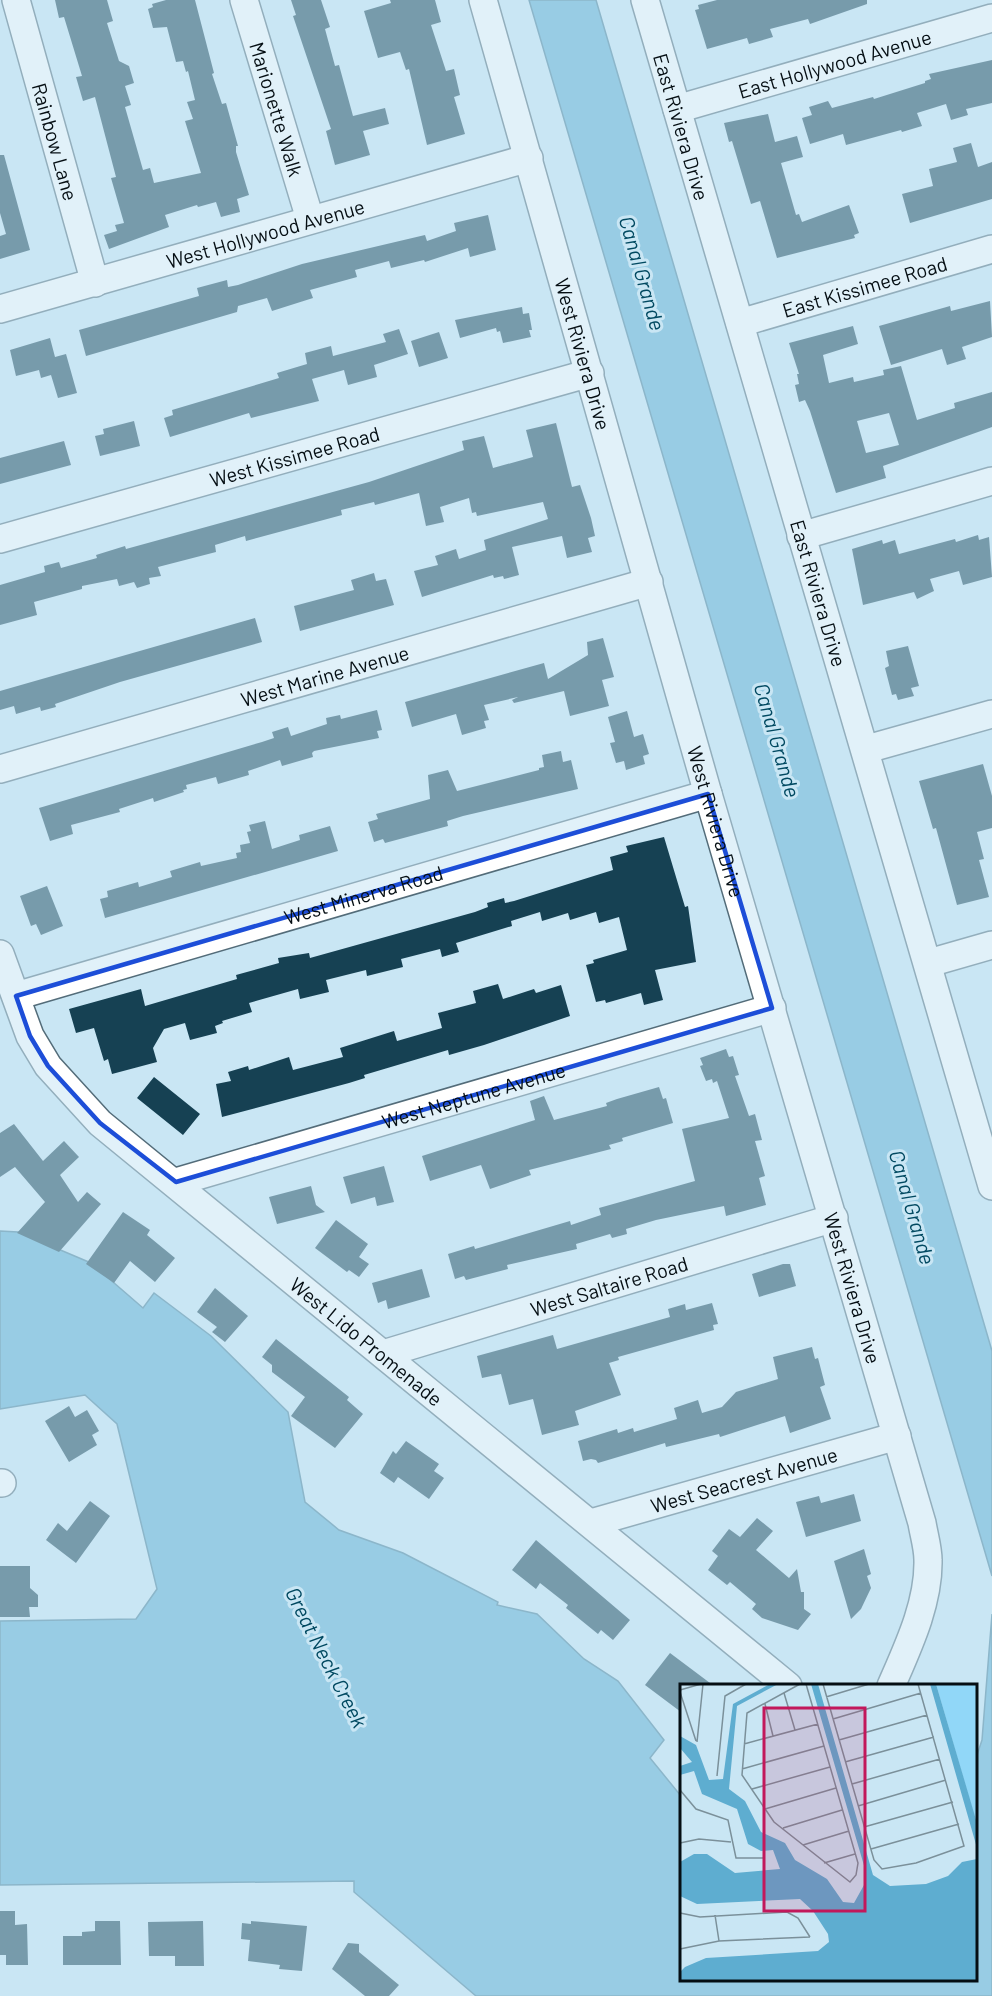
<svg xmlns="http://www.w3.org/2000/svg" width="992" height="1996" font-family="Barlow,sans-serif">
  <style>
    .water { fill: #5eadd0; stroke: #437d97; stroke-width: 1.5 }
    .building { fill: #164153; fill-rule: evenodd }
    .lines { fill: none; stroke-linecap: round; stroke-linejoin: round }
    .minor-casing { stroke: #536c79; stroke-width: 30 }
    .minor { stroke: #fff; stroke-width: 27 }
    .marked { fill: none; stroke: #1d4ed8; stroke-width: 4.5; stroke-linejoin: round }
    .labels { text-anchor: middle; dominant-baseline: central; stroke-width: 6; stroke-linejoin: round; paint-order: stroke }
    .street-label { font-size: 20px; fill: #050e13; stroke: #c9e6f4 }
    .water-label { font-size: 21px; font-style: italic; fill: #014961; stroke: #c9e6f4 }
    .inset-road { fill: none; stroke: #7b909a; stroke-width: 1.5 }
    .view { fill: #c2185b; fill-opacity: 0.15; stroke: #c2185b; stroke-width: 3 }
    .inset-edge { fill: none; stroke: #050e13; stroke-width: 3 }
  </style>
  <rect width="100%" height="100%" fill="#c9e6f4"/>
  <path class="water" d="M529,0H596L992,1351V1576Z
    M0,1231L18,1232L91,1263L143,1308L154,1293L211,1336L288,1412L305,1502L339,1530L403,1553L498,1602L497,1605L537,1614L584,1659L618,1681L664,1740L650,1758L681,1796L682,1980H976V1758L982,1740L992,1614V1996H476L354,1892V1881L0,1885V1621L136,1619L157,1589L117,1424L85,1395L0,1409Z"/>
  <path class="building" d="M55,0H107L113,21L107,23L119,61L129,66L134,83L125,86L131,105L125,107L143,170L150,168L154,183L201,173L185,121L193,119L187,102L195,100L188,71L186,72L183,61L176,62L167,27L153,28L148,9L153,7L152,4L166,0H195L214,73L212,74L222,104L226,103L238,146H236V152L249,195L237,199L240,212L221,217L216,202L198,207L197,205L165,215L169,227L109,249L104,235L117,231L115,225L124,223L111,178L116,177L95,97L83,101L76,77L82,76L64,17L59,18Z
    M291,0H321L330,27L325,29L335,66L339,65L353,116L385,108L389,124L363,131L370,155L335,165L326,131L331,129L293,16L296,15Z
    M390,0H435L441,22L431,25L446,71L454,69L460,95L454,97L465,134L427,145L409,69L406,70L400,52L378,58L364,11L391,3Z
    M717,0H867V4L810,24L808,19L770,29L773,37L749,44L747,38L707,49L695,10L699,9L698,5Z
    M992,60V103L966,109L968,115L951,120L946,104L917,113L922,126L902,132L901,130L846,145L843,134L810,144L802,118L812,115L809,107L828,101L832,108L873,97L874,99L925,83V81L931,79L929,74Z
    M768,114L775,142L797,136L803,157L781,163L796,215L799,214L802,222L849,205L859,233L854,235L855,238L777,258L760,201L751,204L732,141L729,142L724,123Z
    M971,143L978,167L992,162V199L910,223L902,194L933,186L929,169L957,162L953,148Z
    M0,155H4L30,250L0,259V236L6,234L0,213Z
    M488,215L496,250L470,257L468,248L425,262L424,260L391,268L389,261L355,270L357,277L310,290L313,298L272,311L267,298L238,306L237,312L86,356L79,330L199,296L197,288L227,280L228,287L238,285L302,264L425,235L427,241L456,231L454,223Z
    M990,301L992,337L962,347L966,359L947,365L942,349L891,365L879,326L943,308L950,306L951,311Z
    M522,307L523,314L529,313L532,330H529L531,337L503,343L500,331L497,332L496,328L460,338L455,320Z
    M853,326L858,344L823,355L829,383L853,377L854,382L884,375L883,370L901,366L917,420L955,408L954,403L992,392V427L883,466L886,478L836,493L810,411L805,400L799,402L795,385L799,384L797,374H799L789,343ZM889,413L899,445L866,453L857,421Z
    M399,329L408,354L374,365L377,377L348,385L344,370L312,379L319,401L251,418L249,413L170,437L164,418L173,415L172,410L279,378L277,373L307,364L305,353L331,346L333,356L386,342L383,334Z
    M439,332L448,358L419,367L411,341Z
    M50,338L55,357L66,354L77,393L58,398L51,375L41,378L39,370L16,376L10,350Z
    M134,421L140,446L100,456L95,436L104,434L103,429Z
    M556,423L572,487L580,485L591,518L595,536L588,538L592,552L567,558L562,536L512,547L519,575L504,579L503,576L494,578L493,575L422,597L414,571L438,565L435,556L456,549L459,559L486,550L484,540L548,519L543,502L477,516L476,512L472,513L469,498L440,507L444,522L426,526L419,493L375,505L374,502L341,510L342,515L246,541L245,536L215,545L216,552L158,567L161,576L149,578L150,584L137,588L134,582L119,586L117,579L82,586V589L34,602L37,615L0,625V585L45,572L44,566L59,562L61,568L97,558L96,555L125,546L126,549L369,482L464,450L462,441L484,436L493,468L533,457L526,430Z
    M64,441L71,465L0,484V458Z
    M978,535L979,540L989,537L992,577L963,585L959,571L930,579L934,591L917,599L914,592L863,605L852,549L882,540L883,544L895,540L899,554L955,539L956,542Z
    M374,573L376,581L386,579L394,605L300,631L294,606L354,590L351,580Z
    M255,618L262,642L120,682L55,704L56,707L41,711L40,707L16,714L14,706L0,710V691Z
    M603,638L614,677L602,680L609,706L570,716L564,691L514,703L512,700L518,697L484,705L489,720L484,721L486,728L462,735L456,714L412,727L405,702L544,663L548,679L588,655L587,642Z
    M908,646L919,686L911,688L914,696L898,700L896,694L892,695L885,668L889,666L886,651Z
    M377,710L382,730L377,731L379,738L314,751L312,753L313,757L282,766L280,760L248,771L249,775L218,784L216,777L186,785L187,789L183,790L184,792L154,802L153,798L119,809L120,812L71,825L73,834L50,841L39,808L262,742L274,738L272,732L288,727L291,736L327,724L326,718L340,715L341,719Z
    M627,711L634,737L643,734L649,754L643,756L645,764L626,770L624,761L616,763L610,743L615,742L608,717Z
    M561,751L563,762L571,760L578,789L463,816L447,821L448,826L385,843L383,839L374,842L368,822L378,819L376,814L430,799L428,775L448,770L457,791L539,770V768L544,767L542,755Z
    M983,764L992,796V828L977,832L984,859L979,860L989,897L957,905L936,828L933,829L919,781Z
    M265,821L272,849L300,840L299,835L330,826L338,851L105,918L100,899L108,897L107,891L138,882L139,887L172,877L170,871L200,862L201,866L237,858L236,853L241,852L240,845L250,843L247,832L251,831L249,825Z
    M664,837L685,907L688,906L696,962L655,970L663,1000L644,1005L641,993L606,1003L605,1000L596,1002L586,965L594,963L593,960L627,950L619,917L599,923L596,912L570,920L568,913L542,921L540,912L511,921L512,926L456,943L459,952L442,957L440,949L401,959L403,967L367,976L366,970L326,980L329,992L300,999L298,989L249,1003L252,1012L222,1021L223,1023L215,1026L217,1033L190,1040L185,1023L164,1029L153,1048L157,1062L112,1074L108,1059L104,1061L94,1028L76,1033L69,1009L141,989L145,1006L237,979L236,975L279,963L278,958L309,953L310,958L475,912L488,907L487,903L504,898L505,903L514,901L613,870L610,857L628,852L626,846Z
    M47,886L63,926L41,935L36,924L31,926L20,896Z
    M498,984L503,999L534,989L536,993L561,985L570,1016L484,1045L449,1055L448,1050L364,1075L365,1078L349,1083L222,1117L216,1084L231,1081L228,1072L248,1066L249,1070L289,1057L293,1070L343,1057L340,1048L394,1031L397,1041L442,1028L438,1013L476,1003L473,991Z
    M726,1049L729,1057L733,1056L739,1075L735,1076L749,1116L755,1114L762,1140L755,1141L765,1176L759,1178L766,1205L726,1216L724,1206L656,1220L626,1229L627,1234L612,1238L610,1234L576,1244L577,1249L507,1265L508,1269L466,1280L464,1276L455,1279L448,1254L474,1246L475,1249L570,1221L571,1225L601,1215L599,1208L695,1181L682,1129L729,1118L717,1081L713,1083L712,1079L706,1081L700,1066L703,1065L700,1058Z
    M154,1077L200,1114L183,1135L137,1098Z
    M659,1087L663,1099L666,1098L673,1123L622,1138L623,1141L609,1145L611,1149L529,1170L531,1175L490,1189L481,1165L430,1181L422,1156L535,1120L530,1101L544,1096L554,1120L607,1106L606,1103L617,1099Z
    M14,1124L43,1161L64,1141L79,1157L60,1175L78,1202L87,1192L101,1204L59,1252L17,1233L45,1202L15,1167L0,1177V1133Z
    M384,1166L394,1202L377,1206L375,1197L351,1204L343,1177Z
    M311,1186L316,1205L325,1212L277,1224L269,1197Z
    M123,1212L150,1230L147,1235L175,1258L155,1282L130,1261L114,1283L86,1264Z
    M336,1220L368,1244L359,1257L369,1264L359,1277L349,1270L347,1272L315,1248Z
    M783,1264H790L796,1286L759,1297L752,1274Z
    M422,1269L430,1297L388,1309L386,1300L378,1303L372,1283Z
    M215,1288L248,1316L225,1342L212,1332L217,1327L197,1312Z
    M712,1303L718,1324L713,1325L714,1330L618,1357L619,1360L609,1363L621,1395L575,1411L579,1425L542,1435L533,1399L509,1405L501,1374L482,1378L477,1356L553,1335L557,1349L670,1317L668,1309L685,1304L686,1310Z
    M276,1339L349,1397L347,1400L363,1414L335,1448L291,1416L305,1397L272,1372V1365L262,1357Z
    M812,1347L815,1359L818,1358L825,1385L820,1387L831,1419L790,1433L785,1416L720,1437L719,1434L666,1447L665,1443L598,1463L596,1460L591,1459L583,1461L578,1441L617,1429L618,1433L633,1428L634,1432L677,1419L674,1408L698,1400L702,1413L722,1407L736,1392L778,1379L773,1357Z
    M69,1406L75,1417L87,1410L99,1431L92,1435L97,1445L69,1462L45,1421Z
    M406,1441L439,1464L434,1471L444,1478L429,1499L398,1477L394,1483L380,1473L393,1451L396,1454Z
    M854,1494L861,1521L806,1537L796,1502L819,1496L821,1503Z
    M90,1501L110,1516L76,1563L46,1540L58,1523L67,1531Z
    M757,1518L773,1531L756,1550L789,1578L797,1569L801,1592H804V1609L811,1614L798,1630L762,1618L752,1609L756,1604L730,1582L727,1585L708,1570L718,1556L712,1551L729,1529L740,1537Z
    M536,1540L630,1620L613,1640L601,1630L598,1634L566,1608L568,1605L540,1583L536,1589L512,1570Z
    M864,1549L871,1574L867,1576L871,1588L861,1609L851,1619L834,1561Z
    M0,1566H30V1588L38,1595V1607H29L30,1617H0Z
    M670,1653L714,1686H681V1712L645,1685Z
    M0,1911H15V1925L27,1924L28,1965H6V1955H0Z
    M95,1921H120L121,1965H63V1936H82V1932L95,1931Z
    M203,1921L204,1966H175V1956H149L148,1922Z
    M251,1921L307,1926L302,1971L279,1969L280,1965L248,1961L250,1940L241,1939L242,1923L251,1924Z
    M348,1943L359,1944V1952L399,1985L389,1996H365L332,1969Z"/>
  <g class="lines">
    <g class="minor-casing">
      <g id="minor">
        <path id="s1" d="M16,0L95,283"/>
        <path id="s2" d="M244,0L310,219"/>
        <path id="s3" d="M483,0L708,794L922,1523C924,1535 928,1548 928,1560C929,1603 908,1647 891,1686"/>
        <path id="s4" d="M645,0C759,396 879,790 992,1186"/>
        <path id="s5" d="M677,109L992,18"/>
        <path id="s6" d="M0,309L529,158"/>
        <path id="s7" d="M740,323L992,249"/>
        <path d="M801,536L992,481"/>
        <path id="s8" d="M0,539L590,373"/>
        <path d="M867,749L992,714"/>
        <path id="s9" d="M0,769L649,582"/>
        <path id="s10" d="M0,954L30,1036L48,1066L100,1123L788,1686"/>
        <path d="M929,963L992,945"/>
        <path id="s11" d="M16,996L708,794"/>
        <path id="s12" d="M176,1182L772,1008"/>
        <path id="s13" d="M383,1354L834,1218"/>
        <path d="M0,1483H2"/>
        <path id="s14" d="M591,1523L897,1436"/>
      </g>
    </g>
    <use href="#minor" class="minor"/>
  </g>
  <path d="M0 0H992V1996H0ZM708,794L772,1008L176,1182L100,1123L48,1066L30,1036L16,996Z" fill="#c9e6f4" fill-opacity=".55" fill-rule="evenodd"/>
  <path class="marked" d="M708,794L772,1008L176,1182L100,1123L48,1066L30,1036L16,996Z"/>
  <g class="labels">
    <g class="street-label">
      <text stroke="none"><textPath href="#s5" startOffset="164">East Hollywood Avenue</textPath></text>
      <text stroke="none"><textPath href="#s2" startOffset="114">Marionette Walk</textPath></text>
      <text stroke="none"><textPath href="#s4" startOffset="132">East Riviera Drive</textPath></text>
      <text stroke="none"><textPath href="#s1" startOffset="147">Rainbow Lane</textPath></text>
      <text stroke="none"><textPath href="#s6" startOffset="276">West Hollywood Avenue</textPath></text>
      <text stroke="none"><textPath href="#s7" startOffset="130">East Kissimee Road</textPath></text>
      <text stroke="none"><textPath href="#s3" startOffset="368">West Riviera Drive</textPath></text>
      <text stroke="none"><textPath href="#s8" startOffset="306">West Kissimee Road</textPath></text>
      <text stroke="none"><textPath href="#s4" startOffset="618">East Riviera Drive</textPath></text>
      <text stroke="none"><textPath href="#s9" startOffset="338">West Marine Avenue</textPath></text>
      <text stroke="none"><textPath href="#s3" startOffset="854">West Riviera Drive</textPath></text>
      <text stroke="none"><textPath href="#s11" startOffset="362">West Minerva Road</textPath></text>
      <text stroke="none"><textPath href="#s12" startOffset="310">West Neptune Avenue</textPath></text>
      <text stroke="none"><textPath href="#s13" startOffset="236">West Saltaire Road</textPath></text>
      <text stroke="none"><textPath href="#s3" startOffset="1340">West Riviera Drive</textPath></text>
      <text stroke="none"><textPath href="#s10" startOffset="544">West Lido Promenade</textPath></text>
      <text stroke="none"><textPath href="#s14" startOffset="159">West Seacrest Avenue</textPath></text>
    </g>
    <g class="water-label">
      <text transform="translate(643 273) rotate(74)">Canal Grande</text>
      <text transform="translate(778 740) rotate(74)">Canal Grande</text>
      <text transform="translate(913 1207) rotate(74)">Canal Grande</text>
      <text transform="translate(327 1657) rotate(63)">Great Neck Creek</text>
    </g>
  </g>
  <g transform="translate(680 1684)">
    <rect width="297" height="297" fill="#c9e6f4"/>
    <path d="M256,0H297V139L293,127Z" fill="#91d7f8"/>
    <path d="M90,0H98L57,22L49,105L65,117L81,148L105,159L115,176L147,195L163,218L174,219L184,201L185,185L131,0H138L193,191L210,202L246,200L268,192L282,178L297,175V297H0V288L5,283L26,274L138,267L149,258L148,250L133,227L120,215L17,220L0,212V178L14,170H27L55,189L100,185L93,166L81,167L68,160L57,125L22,110L14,87L0,91V82L12,78L0,64V52L16,61L29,96L43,95L53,20ZM250,0H256L297,139V164Z" fill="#5eadd0"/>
    <path class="inset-road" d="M120,0L67,29L62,91L94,138L170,198L176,191L178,179L126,0M143,0L194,176L202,185L236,179L284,162L238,0M0,6L21,0M0,8L16,57M104,9L115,46M146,13L189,0M85,20L93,52M153,35L241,9M159,56L247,31M17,58L23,0M64,60L138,40M165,78L254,53M62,85L144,62M37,92L45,12L66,0M172,100L260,75M72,105L150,83M0,106L16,125L48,136L56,174H84M178,122L266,96M85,125L156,104M184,143L273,118M103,144L162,126M0,159L19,155L51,158M123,161L169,147M191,165L279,140M144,179L175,170M0,229L20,233L107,228L118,234L130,253M35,231L39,257M0,265L39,257L130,253"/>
    <path class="view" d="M84,24H185V227H84Z"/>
    <rect width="297" height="297" class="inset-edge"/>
  </g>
</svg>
